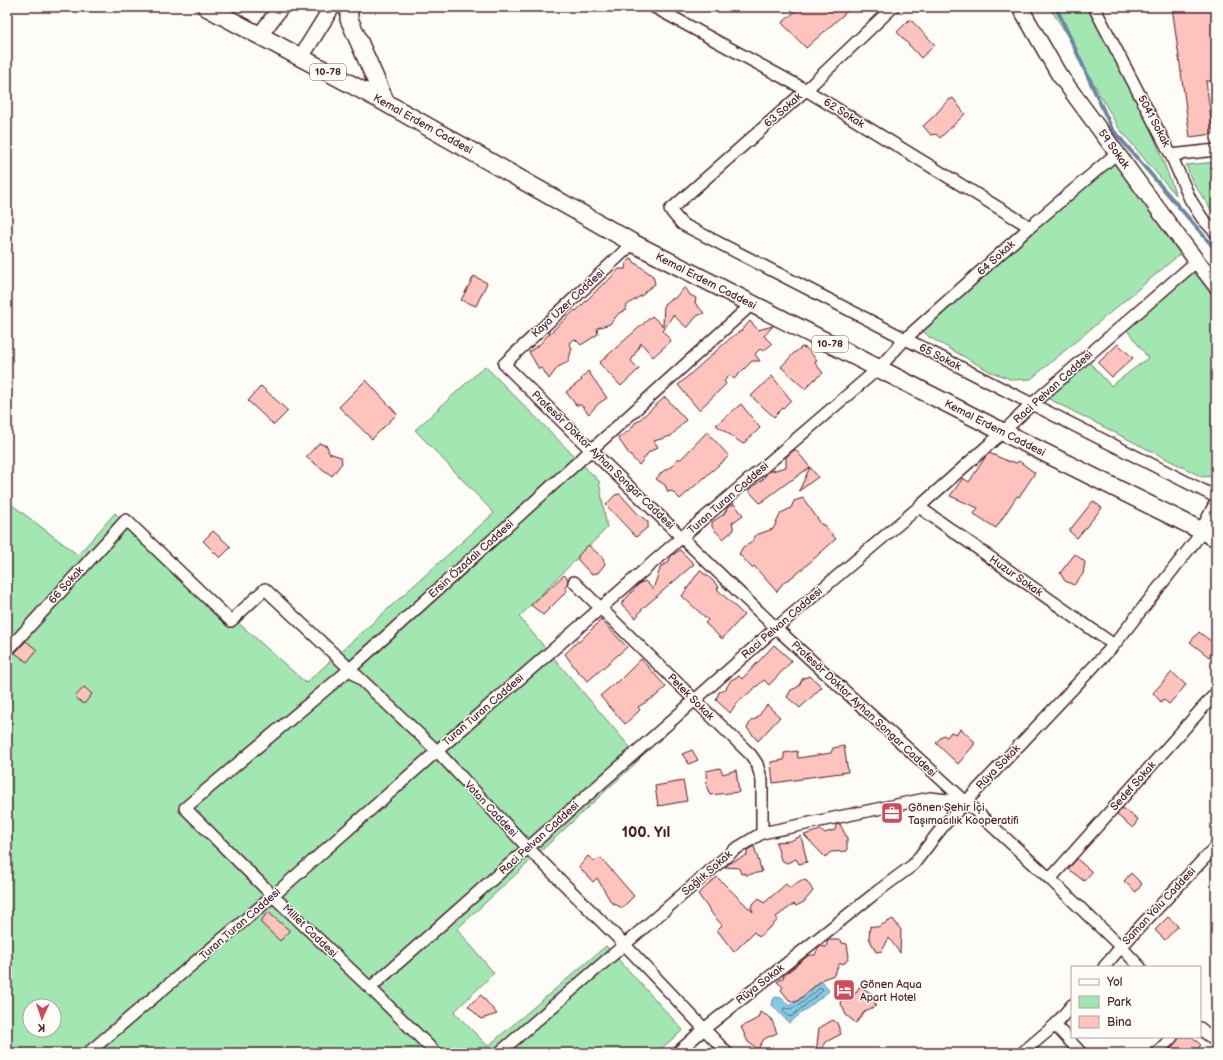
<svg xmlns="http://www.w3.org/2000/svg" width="1223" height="1060" font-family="'Balsamiq Sans',sans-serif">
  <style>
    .green { fill: #a2e6b1; stroke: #76826e; fill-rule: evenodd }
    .water { fill: #83cae5; stroke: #6c869b }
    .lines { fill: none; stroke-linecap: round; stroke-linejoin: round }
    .shore { stroke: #616375; stroke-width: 1 }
    .stream { stroke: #6c869b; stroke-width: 4 }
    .building { fill: #ffc3bd; stroke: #4a1f2b }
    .street-casing { stroke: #4a1f2b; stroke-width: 14 }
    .secondary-casing { stroke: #4a1f2b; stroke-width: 18 }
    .primary-casing { stroke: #4a1f2b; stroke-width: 20 }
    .street { stroke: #fdfcf7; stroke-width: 11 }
    .secondary { stroke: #fdfcf7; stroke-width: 15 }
    .primary { stroke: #fdfcf7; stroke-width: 17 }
    .labels { text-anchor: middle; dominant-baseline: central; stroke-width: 3; stroke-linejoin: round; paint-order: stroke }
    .shield { fill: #fdfcf7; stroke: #806168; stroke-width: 1 }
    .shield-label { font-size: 10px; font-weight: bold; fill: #4a1f2b }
    .street-label { font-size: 11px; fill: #4a1f2b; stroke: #fdfcf7 }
    .poi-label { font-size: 11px; fill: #4a1f2b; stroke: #fdfcf7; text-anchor: start }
    .district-label { font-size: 15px; font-weight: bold; fill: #4a1f2b; stroke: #fdfcf7 }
  </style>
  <rect width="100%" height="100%" fill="#fdfcf7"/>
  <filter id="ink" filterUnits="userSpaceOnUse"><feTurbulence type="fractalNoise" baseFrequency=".025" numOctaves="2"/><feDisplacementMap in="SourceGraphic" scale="8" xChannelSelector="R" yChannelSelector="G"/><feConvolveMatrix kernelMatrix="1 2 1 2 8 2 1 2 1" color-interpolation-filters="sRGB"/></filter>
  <g filter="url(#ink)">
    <path class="green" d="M1049,7H1087L1151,129L1176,195L1151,167L1118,127L1061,25Z
      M1113,161L1180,254L1031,379L1013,380L991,372L929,337L923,331Z
      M1216,162V217L1192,181L1186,165Z
      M1194,270L1216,295V471L1213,476L1202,477L1047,398L1089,362L1111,386L1148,358L1127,330Z
      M485,366L599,481L607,528L519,617L640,759L457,929L494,973L454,1012L488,1046L606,946L683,1030L656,1053H7V501L78,555L115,513L306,683L494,513L415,430ZM30,1006H54V1030H30Z"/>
    <path class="water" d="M822,981L829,991L789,1023L772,1005L773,1000L775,997C782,997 785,1001 789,1006L794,1002L795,1003Z"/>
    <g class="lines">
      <path class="shore" d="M820,988L823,989L822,991L791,1017L788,1016L783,1011L784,1008C797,1012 810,995 820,988Z"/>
      <path class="stream" d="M1056,7L1112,129L1216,250"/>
    </g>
    <path class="building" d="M800,7H852L806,48L782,23Z
      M1172,7H1216V81H1206L1213,134L1190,137Z
      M910,19L935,45L921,58L897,32Z
      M953,98L965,114L940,138L936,134L931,135L923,126L935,115L947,101Z
      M632,258L634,262L653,276L655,284L644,292L645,293L627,305L626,310L619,313L610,324L597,328L598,334L581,345L575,339L569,343L572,348L568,362L558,367L549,379L542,368L539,369L529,352L540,344L547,336L575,310L576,311L604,283L605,284L619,269H625L626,263Z
      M474,276L487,283L476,306L461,300Z
      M685,287L690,295L696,298L695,303L704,313L697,316L687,328L673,315L663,331L671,341L653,357L641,343L631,361L639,369L621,386L599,363L652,316L663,326L664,304L669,300L675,298Z
      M750,321L758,330L773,326L764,336L772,344L763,351L760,349L755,354L760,361H752L734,379L730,375L724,381L726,384L699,410L678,385L733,336L741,331Z
      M1118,344L1133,358L1112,377L1098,363Z
      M802,347L806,348L817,360L815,363L823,373L815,379L805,389L781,367L794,353Z
      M588,371L607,398L598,404L589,414L581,405H576L566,392L582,380L581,379Z
      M772,376L791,400L774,417L751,396Z
      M366,380L397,414L372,439L339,407Z
      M261,386L288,411L274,425L248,401Z
      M665,397L686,420L671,436L654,441L658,447L649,452L639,465L629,454L618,438L630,430L636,422H637Z
      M741,404L760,428L743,444L716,425Z
      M707,432L729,456L680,499L672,491L668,492L665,485L656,479L662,472L672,466L677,459H681Z
      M319,443L327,446L329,453L341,457L342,463L332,476L306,457Z
      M794,450H796L818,477L799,491L810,467L792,480H791L760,503L748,490L763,479L768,472L786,467V457Z
      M989,453L1010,462L1011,461L1016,463L1019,461L1035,473L1019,497L1017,496L996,528L974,514L978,508L950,496L963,478L969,482L986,456Z
      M620,494L637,513L648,522V527L636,537L606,505L615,495Z
      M803,498L822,525H824L836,539L799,572L782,584L777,592L754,566L752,568L739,554L743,547L751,543L756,535L773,529L781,513L791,508L794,501Z
      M1093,501L1102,508L1077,538L1069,531Z
      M734,504L743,515L732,523L734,530L723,539L712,527V522L724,514L728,507Z
      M213,531L231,547L220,558L203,541Z
      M588,545L602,557L605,564L598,573L591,574L578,560V556Z
      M680,550L694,564L642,609L636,618L621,604L640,583L645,581L653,589L661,566L668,563L671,556Z
      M1075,554L1085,562L1083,574L1074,585L1065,581L1060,573Z
      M700,570L704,574H706L719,587L717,589L744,615L722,639L705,623L708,620L682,596Z
      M564,575L568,579L567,584L565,587L567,591L543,615L531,605Z
      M601,620L627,647L588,681L578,672L565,654L578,641L579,642Z
      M1199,632L1216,645V647L1209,657L1190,642Z
      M26,641L37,650L27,662L15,653Z
      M774,645L792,661L769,685L764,680L736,704L730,713L716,700L719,692L725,690L731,680L739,676L742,679Z
      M641,659L666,687L656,696L638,707L640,710L625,724L600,696L616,682L617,683Z
      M1172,672L1186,685L1169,704L1163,699L1161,702L1153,693Z
      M810,676L822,687L800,708L787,697L791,690L798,687L803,678Z
      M84,687L92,694L84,704L75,697Z
      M767,705L780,717L758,741L747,728L751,721L757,718Z
      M961,729L974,741V745L958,764L936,743L943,735L947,737L951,732L956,734Z
      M844,746L848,772L802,778V779L773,783L771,762L784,760V753L797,751L798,758L831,753L833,748Z
      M692,750L698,760L689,764L682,754Z
      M720,768L723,774L736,770L739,792L710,795L707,788L706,771Z
      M683,781L687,801L658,806L655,786Z
      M1122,808L1138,819L1133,828L1117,815Z
      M840,824L847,838V851L831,852L825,857L804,835L820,830L824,833L835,830L836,825Z
      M801,836L807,862L799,864L796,859L787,863L781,860L776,842L790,841Z
      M754,846L762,872L746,875L745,873L741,874L739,868L725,867L730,863L747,855V850Z
      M588,856L594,861L601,858L634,896L622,908L611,902L597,878L593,882L579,867Z
      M1077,859L1092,872L1084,881L1068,869Z
      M1131,873L1142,884L1136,892L1124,881Z
      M717,877L753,912L751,906L759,898L764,903L786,884L790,888L801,880L807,881L813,891L804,902L796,906L794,904L776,917L778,920L759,937L754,932L734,952L717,930L722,925L713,915L698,894Z
      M268,912L290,931L280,941L260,922Z
      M1168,917L1178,926L1165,940L1155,930Z
      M893,919L901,930L900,953L889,938L882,951L876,952L869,938L870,926L878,927Z
      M828,940H841L842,943L847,944L849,957L845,963L839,964L834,975L823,979L796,1002L789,1000L781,990L783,987L777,982L784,977L783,976L809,955H815L819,946L826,947Z
      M860,986L872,994L876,1006L865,1011L856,1023L846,1015L840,1001L854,995Z
      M481,995L497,1014L481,1019L468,1006Z
      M760,1012L771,1018L777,1033L764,1039L758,1049L748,1042L741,1027L758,1018Z
      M833,1020L837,1023L841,1034L826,1042L820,1053H816L819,1028Z
      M1180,1037H1192L1201,1045L1193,1053H1167Z"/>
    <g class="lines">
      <g class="street-casing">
        <path id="street" d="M654,7L806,90L1030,227
          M893,7L806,90L670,210L682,224L1032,404L1216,497
          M1094,7L1171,155L1190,199L1202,218L1216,233
          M1171,155L1216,150
          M633,243L504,364L591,450L776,628L1050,879L1121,947L1140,967
          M919,507L1114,645
          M574,582L751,755L757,764L762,781V833
          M7,651L126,520L231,621L265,589L437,751L528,848L625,945L727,1053
          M1050,879L1216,693
          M1104,967L1121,947L1216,846
          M370,988L776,628L919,507L1003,432L1032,404L1197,261
          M1055,1025L1081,1053
          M1200,1028L1216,1042
          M88,1053L273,896L437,751L682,537L879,368L905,339L1030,227L1117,153
          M436,1053L370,988L273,896L185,808L350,669L752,304
          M499,1053L734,850L762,833L930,798L965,802
          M677,1053L704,1029L878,891L913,865L944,825L1114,645L1203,531
          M1022,1053L1055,1025L1072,1005
          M1157,1053L1172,1037"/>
      </g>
      <g class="secondary-casing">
        <path id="secondary" d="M1020,7L1058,73L1180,239L1216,286
          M260,35L281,7
          M301,57L332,7
          M1203,531L1216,506"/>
      </g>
      <g class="primary-casing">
        <path id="primary" d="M206,7L386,103L633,243L1003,432L1216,538
          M349,7V19L386,103"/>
      </g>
      <use href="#street" class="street"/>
      <use href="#secondary" class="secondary"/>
      <use href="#primary" class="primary"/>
    </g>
  </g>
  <defs>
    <g id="office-square" transform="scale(1.15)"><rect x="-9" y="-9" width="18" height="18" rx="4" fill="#d1495b" stroke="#fdfcf7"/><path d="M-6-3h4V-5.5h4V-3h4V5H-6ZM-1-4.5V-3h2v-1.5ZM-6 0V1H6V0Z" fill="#fff"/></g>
    <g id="hotel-square" transform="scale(1.15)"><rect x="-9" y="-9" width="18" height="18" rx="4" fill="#d1495b" stroke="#fdfcf7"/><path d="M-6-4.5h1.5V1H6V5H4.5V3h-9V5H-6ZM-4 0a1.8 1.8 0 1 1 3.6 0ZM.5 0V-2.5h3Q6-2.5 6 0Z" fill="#fff"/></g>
  </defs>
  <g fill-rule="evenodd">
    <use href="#office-square" x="892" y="813"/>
    <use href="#hotel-square" x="844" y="990"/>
  </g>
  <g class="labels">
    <g class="shield">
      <rect x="310" y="64" width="36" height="16" rx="3"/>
      <rect x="812" y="336" width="36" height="16" rx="3"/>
    </g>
    <g class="shield-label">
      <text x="328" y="72">10-78</text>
      <text x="830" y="344">10-78</text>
    </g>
    <g class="street-label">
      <text transform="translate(783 110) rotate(-41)">63 Sokak</text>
      <text transform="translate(844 113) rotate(32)">62 Sokak</text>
      <text transform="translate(1154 121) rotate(62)">5041 Sokak</text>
      <text transform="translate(423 124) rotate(29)">Kemal Erdem Caddesi</text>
      <text transform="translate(1114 149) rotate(54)">59 Sokak</text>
      <text transform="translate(996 258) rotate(-42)">64 Sokak</text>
      <text transform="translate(706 281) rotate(27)">Kemal Erdem Caddesi</text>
      <text transform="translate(568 303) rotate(-43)">Kaya Uzer Caddesi</text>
      <text transform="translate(940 357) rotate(27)">65 Sokak</text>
      <text transform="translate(1053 387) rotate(-42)">Raci Pelvan Caddesi</text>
      <text transform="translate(995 428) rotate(27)">Kemal Erdem Caddesi</text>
      <text transform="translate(603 460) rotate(44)">Profesör Doktor Ayhan Songar Caddesi</text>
      <text transform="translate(728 498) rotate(-41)">Turan Turan Caddesi</text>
      <text transform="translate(471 559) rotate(-42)">Ersin Özadalı Caddesi</text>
      <text transform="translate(1016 576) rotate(35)">Huzur Sokak</text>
      <text transform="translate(66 585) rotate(-48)">66 Sokak</text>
      <text transform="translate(782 623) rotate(-41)">Raci Pelvan Caddesi</text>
      <text transform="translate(691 697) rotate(45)">Petek Sokak</text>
      <text transform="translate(864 709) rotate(43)">Profesör Doktor Ayhan Songar Caddesi</text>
      <text transform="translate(483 710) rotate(-41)">Turan Turan Caddesi</text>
      <text transform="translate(998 767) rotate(-46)">Rüya Sokak</text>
      <text transform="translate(1133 786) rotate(-48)">Sedef Sokak</text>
      <text transform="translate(491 809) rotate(47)">Vatan Caddesi</text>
      <text transform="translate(539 838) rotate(-42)">Raci Pelvan Caddesi</text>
      <text transform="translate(707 873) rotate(-41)">Sağlık Sokak</text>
      <text transform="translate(1159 906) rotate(-47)">Saman Yolu Caddesi</text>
      <text transform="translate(240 924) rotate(-41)">Turan Turan Caddesi</text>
      <text transform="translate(310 931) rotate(44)">Millet Caddesi</text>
      <text transform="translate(760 984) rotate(-38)">Rüya Sokak</text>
    </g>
    <g class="poi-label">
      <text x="908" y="807">Gönen Şehir İçi<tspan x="908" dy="13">Taşımacılık Kooperatifi</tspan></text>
      <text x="860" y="984">Gönen Aqua<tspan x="860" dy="13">Apart Hotel</tspan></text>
    </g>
    <g class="district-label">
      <text x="646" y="832">100. Yıl</text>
    </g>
  </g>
  <rect width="1223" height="1060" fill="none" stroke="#fdfcf7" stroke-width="24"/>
  <rect x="12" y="12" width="1199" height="1036" fill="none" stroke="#4a1f2b" stroke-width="1.5" filter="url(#ink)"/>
  <rect x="1071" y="966" width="130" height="72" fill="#fdfcf7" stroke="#b5a4a5"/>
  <rect x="1079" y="979" width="20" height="6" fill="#fdfcf7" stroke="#b5a4a5"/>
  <text x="1107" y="986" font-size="12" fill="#4a1f2b">Yol</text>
  <rect x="1079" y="996" width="20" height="12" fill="#a2e6b1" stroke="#b5a4a5"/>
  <text x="1107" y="1006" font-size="12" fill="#4a1f2b">Park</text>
  <rect x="1079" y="1016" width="20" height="12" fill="#ffc3bd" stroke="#b5a4a5"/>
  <text x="1107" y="1026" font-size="12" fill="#4a1f2b">Bina</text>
  <g transform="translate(42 1018) rotate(183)"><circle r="19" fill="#fdfcf7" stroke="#b5a4a5"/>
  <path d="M0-3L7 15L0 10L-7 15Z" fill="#d1495b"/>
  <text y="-6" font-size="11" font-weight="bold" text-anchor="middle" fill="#4a1f2b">K</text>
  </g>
</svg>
